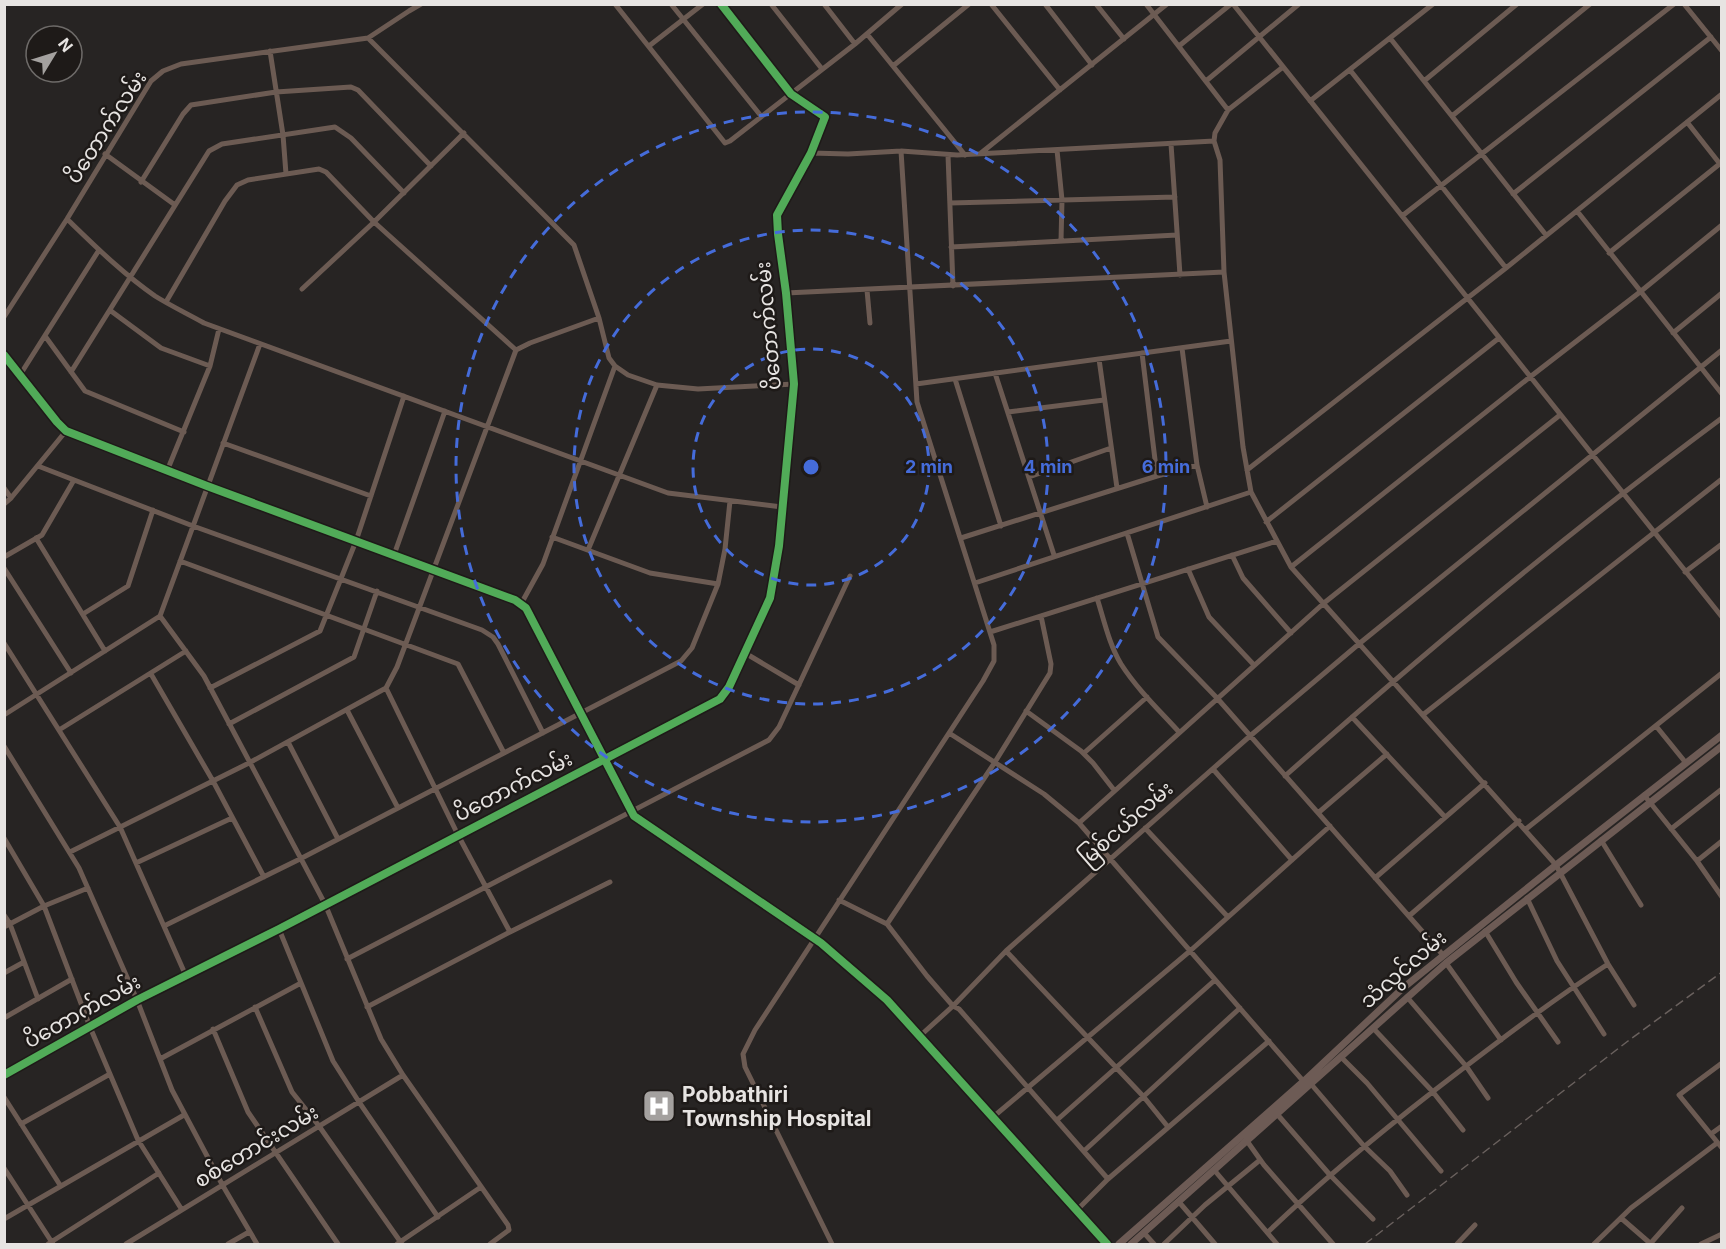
<svg xmlns="http://www.w3.org/2000/svg" width="1726" height="1249" font-family="Inter,'Noto Sans Myanmar',sans-serif">
  <style>
    .lines { fill: none; stroke-linecap: round; stroke-linejoin: round }
    .minor { stroke: #6c5b53; stroke-width: 5 }
    .major { stroke: #6d5b55; stroke-width: 7 }
    .rail { stroke: #6a615e; stroke-width: 1.5; stroke-dasharray: 9 4.5; stroke-linecap: butt }
    .cycleway-casing { stroke: #1e1a18; stroke-width: 11 }
    .cycleway { stroke: #51ab58; stroke-width: 8 }
    .ring { fill: none; stroke: #456cda; stroke-width: 3; stroke-dasharray: 10 8 }
    .labels { text-anchor: middle; dominant-baseline: central; stroke-width: 5; stroke-linejoin: round; paint-order: stroke }
    .street-label { font-size: 21px; fill: #e7e4e2; stroke: #1e1a18 }
    .poi-label { font-size: 21px; font-weight: bold; fill: #e7e4e2; stroke: #1e1a18; text-anchor: start }
    .centre { fill: #456cda; stroke: #1e1a18; stroke-width: 3 }
    .ring-label { font-size: 18px; text-anchor: middle; font-weight: bold; fill: #456cda; stroke: #1e1a18; stroke-width: 5; stroke-linejoin: round; paint-order: stroke }
  </style>
  <rect width="100%" height="100%" fill="#272423"/>
  <g class="lines">
    <path class="minor" d="M615,4L725,143L730,141L855,44L902,4
      M671,4L761,116
      M771,4L822,69
      M824,4L855,44
      M991,4L1060,90
      M1045,4L1092,65
      M1096,4L1124,39
      M1146,4L1228,110
      M1233,4L1722,617
      M1684,4L1722,51
      M867,34L965,155
      M368,38L574,245L599,318L609,358L615,366L628,375L657,385L698,389L794,384
      M1390,38L1546,235
      M649,46L703,4
      M1179,46L1231,4
      M270,51L283,135L286,174
      M893,66L969,4
      M1283,67L1228,110L1215,133L1214,141L1220,160L1224,272L1243,447L1251,492L1291,567L1556,865L1608,964L1634,1005
      M1350,70L1506,268
      M1206,81L1299,4
      M1424,81L1517,4
      M1310,101L1433,4
      M1452,116L1590,4
      M1687,122L1720,164
      M1171,144L1180,275
      M1057,150L1062,200L1061,241
      M811,153L848,154L901,151L957,155L1214,141
      M981,153L1167,4
      M105,154L175,205
      M948,155L953,286
      M141,182L183,114L191,105L276,92L351,87L358,90L431,166
      M1513,194L1711,37
      M950,203L1175,197
      M1577,211L1722,394
      M1402,216L1674,4
      M67,219C95,246 123,274 155,296C171,306 188,314 204,323L668,493L782,507
      M951,247L1177,235
      M1609,253L1722,162
      M302,289L374,222L464,133
      M867,290L870,323
      M786,293L1224,272
      M166,302L225,201L237,185L248,180L319,169L326,172L374,222L516,350
      M111,311L161,348L210,366
      M4,317L67,219L151,81L163,71L181,64L368,38L409,11L421,4
      M1673,333L1722,293
      M45,336L85,391L184,432
      M1182,348L1197,465L1207,507
      M1142,353L1157,476
      M4,355L57,422L66,431L207,486L515,600L526,608L634,816L821,943L887,1000L1107,1244
      M1099,359L1117,488
      M71,372L209,151L222,144L335,127L351,138L404,193
      M995,373L1054,555
      M20,375L99,250
      M955,379L1001,526
      M916,384L1231,341
      M1008,412L1104,400
      M223,443L371,496
      M38,466L193,526L482,630L493,637L498,644L543,733
      M1247,470L1506,268L1722,94
      M167,471L210,366L219,329
      M1029,477L1111,448
      M4,488L11,498
      M4,504L11,498L66,431
      M1266,522L1499,338
      M1127,533L1158,637L1217,698L1443,955
      M552,537L650,573L718,584
      M36,538L105,651
      M961,538L1157,476L1197,465
      M588,550L657,385
      M394,555L445,411
      M1232,555L1243,578L1291,633
      M4,557L42,535L74,480
      M180,561L458,664L504,753
      M1291,567L1530,377L1640,292L1722,225
      M4,568L71,673
      M1188,569L1209,617L1254,665
      M1685,572L1722,544
      M975,583L1251,492
      M1097,598C1104,620 1109,644 1121,664C1137,689 1159,710 1179,732
      M521,604L543,564L615,366
      M83,614L128,586L153,510
      M160,616L204,676L325,904L381,1039L403,1075L508,1225L509,1230L490,1244
      M990,632L1277,541
      M4,643L120,827L186,976
      M745,653L799,685
      M151,674L213,781L264,877
      M210,688L320,631L356,541L404,396
      M386,688L458,835L510,932
      M347,710L398,808
      M1026,711L1081,751L1093,763L1114,790
      M1424,714L1722,479
      M4,715L160,616L260,344
      M1352,717L1445,817
      M229,724L354,657L377,591
      M1656,726L1686,763
      M59,730L186,651
      M949,733L1044,794L1079,823L1304,1082
      M288,742L338,839
      M4,746L79,868L137,1000L172,1090L223,1186L257,1244
      M1084,753L1147,697
      M1213,769L1292,860
      M1285,776C1426,651 1571,530 1722,418
      M1644,795L1697,861L1722,897
      M1318,813L1387,754
      M1079,823L1324,603L1560,415
      M1145,828L1228,917
      M1526,829L1722,673
      M1671,829L1722,789
      M4,838L44,906L90,1027L138,1140L182,1210
      M1601,840L1641,905
      M70,852L249,763L386,688L397,667L516,350L530,343L599,318
      M1697,861L1722,841
      M136,863L232,818
      M1375,878L1485,783
      M1527,898L1557,961L1604,1034
      M839,900L887,924L927,976L953,1006L959,1009L1108,1179
      M4,915L10,924L38,999
      M1409,916L1519,821
      M887,924L995,762L1050,673L1051,664L1041,616
      M164,926L300,859L681,661L692,648L718,584L725,549L730,501
      M4,927L44,906L88,888
      M279,929L333,1061L359,1102L438,1217
      M1485,931L1516,982L1558,1042
      M1006,951L1143,1096L1168,1127
      M347,959L769,740L779,727L850,576
      M1446,963L1501,1040
      M4,973L24,962
      M1407,997L1466,1066L1488,1098
      M255,1007L292,1092L319,1126L402,1244
      M367,1007L510,932L610,882
      M4,1018L72,979
      M1373,1028L1433,1092L1463,1130
      M213,1029L248,1112L338,1244
      M921,1035L953,1006L1006,951L1250,736L1360,643L1722,350
      M1341,1057L1367,1083L1441,1171
      M160,1059L301,983
      M1722,1063L1679,1095L1722,1148
      M4,1075L137,1000L279,929L720,699L729,687L770,598L779,546L794,384L786,293L778,234L777,215L811,153L825,117L791,94L721,4
      M1311,1084L1364,1146L1390,1171L1407,1195
      M4,1097L60,1185
      M1277,1114L1330,1175L1373,1219
      M993,1117L1190,951L1330,826
      M1057,1120L1215,980
      M21,1124L110,1074
      M1711,1134L1722,1126
      M1247,1141L1264,1165L1333,1244
      M1084,1151L1240,1008
      M4,1168L53,1244
      M1215,1171L1277,1244
      M1179,1202L1215,1244
      M1077,1210L1108,1179L1269,1041
      M1621,1218L1651,1244
      M4,1219L184,1115
      M1268,1232C1321,1181 1377,1135 1435,1090C1491,1047 1548,1003 1608,964
      M1144,1233L1154,1244
      M48,1244L159,1173
      M126,1244L403,1075
      M228,1244L249,1232
      M397,1244L481,1187
      M832,1244L745,1067L743,1054L755,1030L983,681L994,661V645L917,402L901,151
      M1164,1244L1205,1205L1260,1160
      M1457,1244L1475,1225
      M1594,1244L1631,1208L1717,1143
      M1650,1244L1682,1208
      M1701,1244L1722,1234"/>
    <path class="major" d="M1119,1244L1304,1081L1403,988L1556,865L1722,735
      M1131,1244L1446,963L1722,746"/>
    <path class="rail" d="M1365,1244L1628,1041L1722,972"/>
    <g class="cycleway-casing">
      <path id="cycleway" d="M4,355L57,422L66,431L207,486L515,600L526,608L634,816L821,943L887,1000L1107,1244
        M4,1075L137,1000L279,929L720,699L729,687L770,598L779,546L794,384L786,293L778,234L777,215L811,153L825,117L791,94L721,4"/>
    </g>
    <use href="#cycleway" class="cycleway"/>
  </g>
  <g class="ring">
    <circle cx="811" cy="467" r="118"/>
    <circle cx="811" cy="467" r="237"/>
    <circle cx="811" cy="467" r="355"/>
  </g>
  <defs>
    <g id="hospital-square" transform="scale(1.725)"><rect x="-9" y="-9" width="18" height="18" rx="4" fill="#a4a19f" stroke="#1e1a18"/><path d="M-5-5h3v3.5h4V-5h3V5h-3V1.5h-4V5h-3Z" fill="#fff"/></g>
  </defs>
  <g fill-rule="evenodd">
    <use href="#hospital-square" x="659" y="1106"/>
  </g>
  <g class="labels">
    <g class="street-label">
      <text transform="translate(106 127) rotate(-57)">ပိတောက်လမ်း</text>
      <text transform="translate(768 326) rotate(-95)">ပိတောက်လမ်း</text>
      <text transform="translate(513 786) rotate(-27)">ပိတောက်လမ်း</text>
      <text transform="translate(1126 823) rotate(-41)">မြစ်ငယ်လမ်း</text>
      <text transform="translate(1403 969) rotate(-41)">သံလွင်လမ်း</text>
      <text transform="translate(82 1011) rotate(-29)">ပိတောက်လမ်း</text>
      <text transform="translate(256 1146) rotate(-31)">စစ်တောင်းလမ်း</text>
    </g>
    <g class="poi-label">
      <text x="682" y="1094">Pobbathiri<tspan x="682" dy="24">Township Hospital</tspan></text>
    </g>
  </g>
  <circle cx="811" cy="467" r="9" class="centre"/>
  <g class="ring-label">
    <text x="929" y="473">2 min</text>
    <text x="1048" y="473">4 min</text>
    <text x="1166" y="473">6 min</text>
  </g>
  <rect width="1726" height="1249" fill="none" stroke="#e7e4e2" stroke-width="12"/>
  <g transform="translate(54 54) rotate(52)"><circle r="28" fill="#1e1a18" stroke="#6e6b69" stroke-width="1.5"/>
  <path d="M0-4.5L10 22L0 15L-10 22Z" fill="#a4a19f"/>
  <text y="-9" font-size="16" font-weight="bold" text-anchor="middle" fill="#e7e4e2">N</text>
  </g>
</svg>
